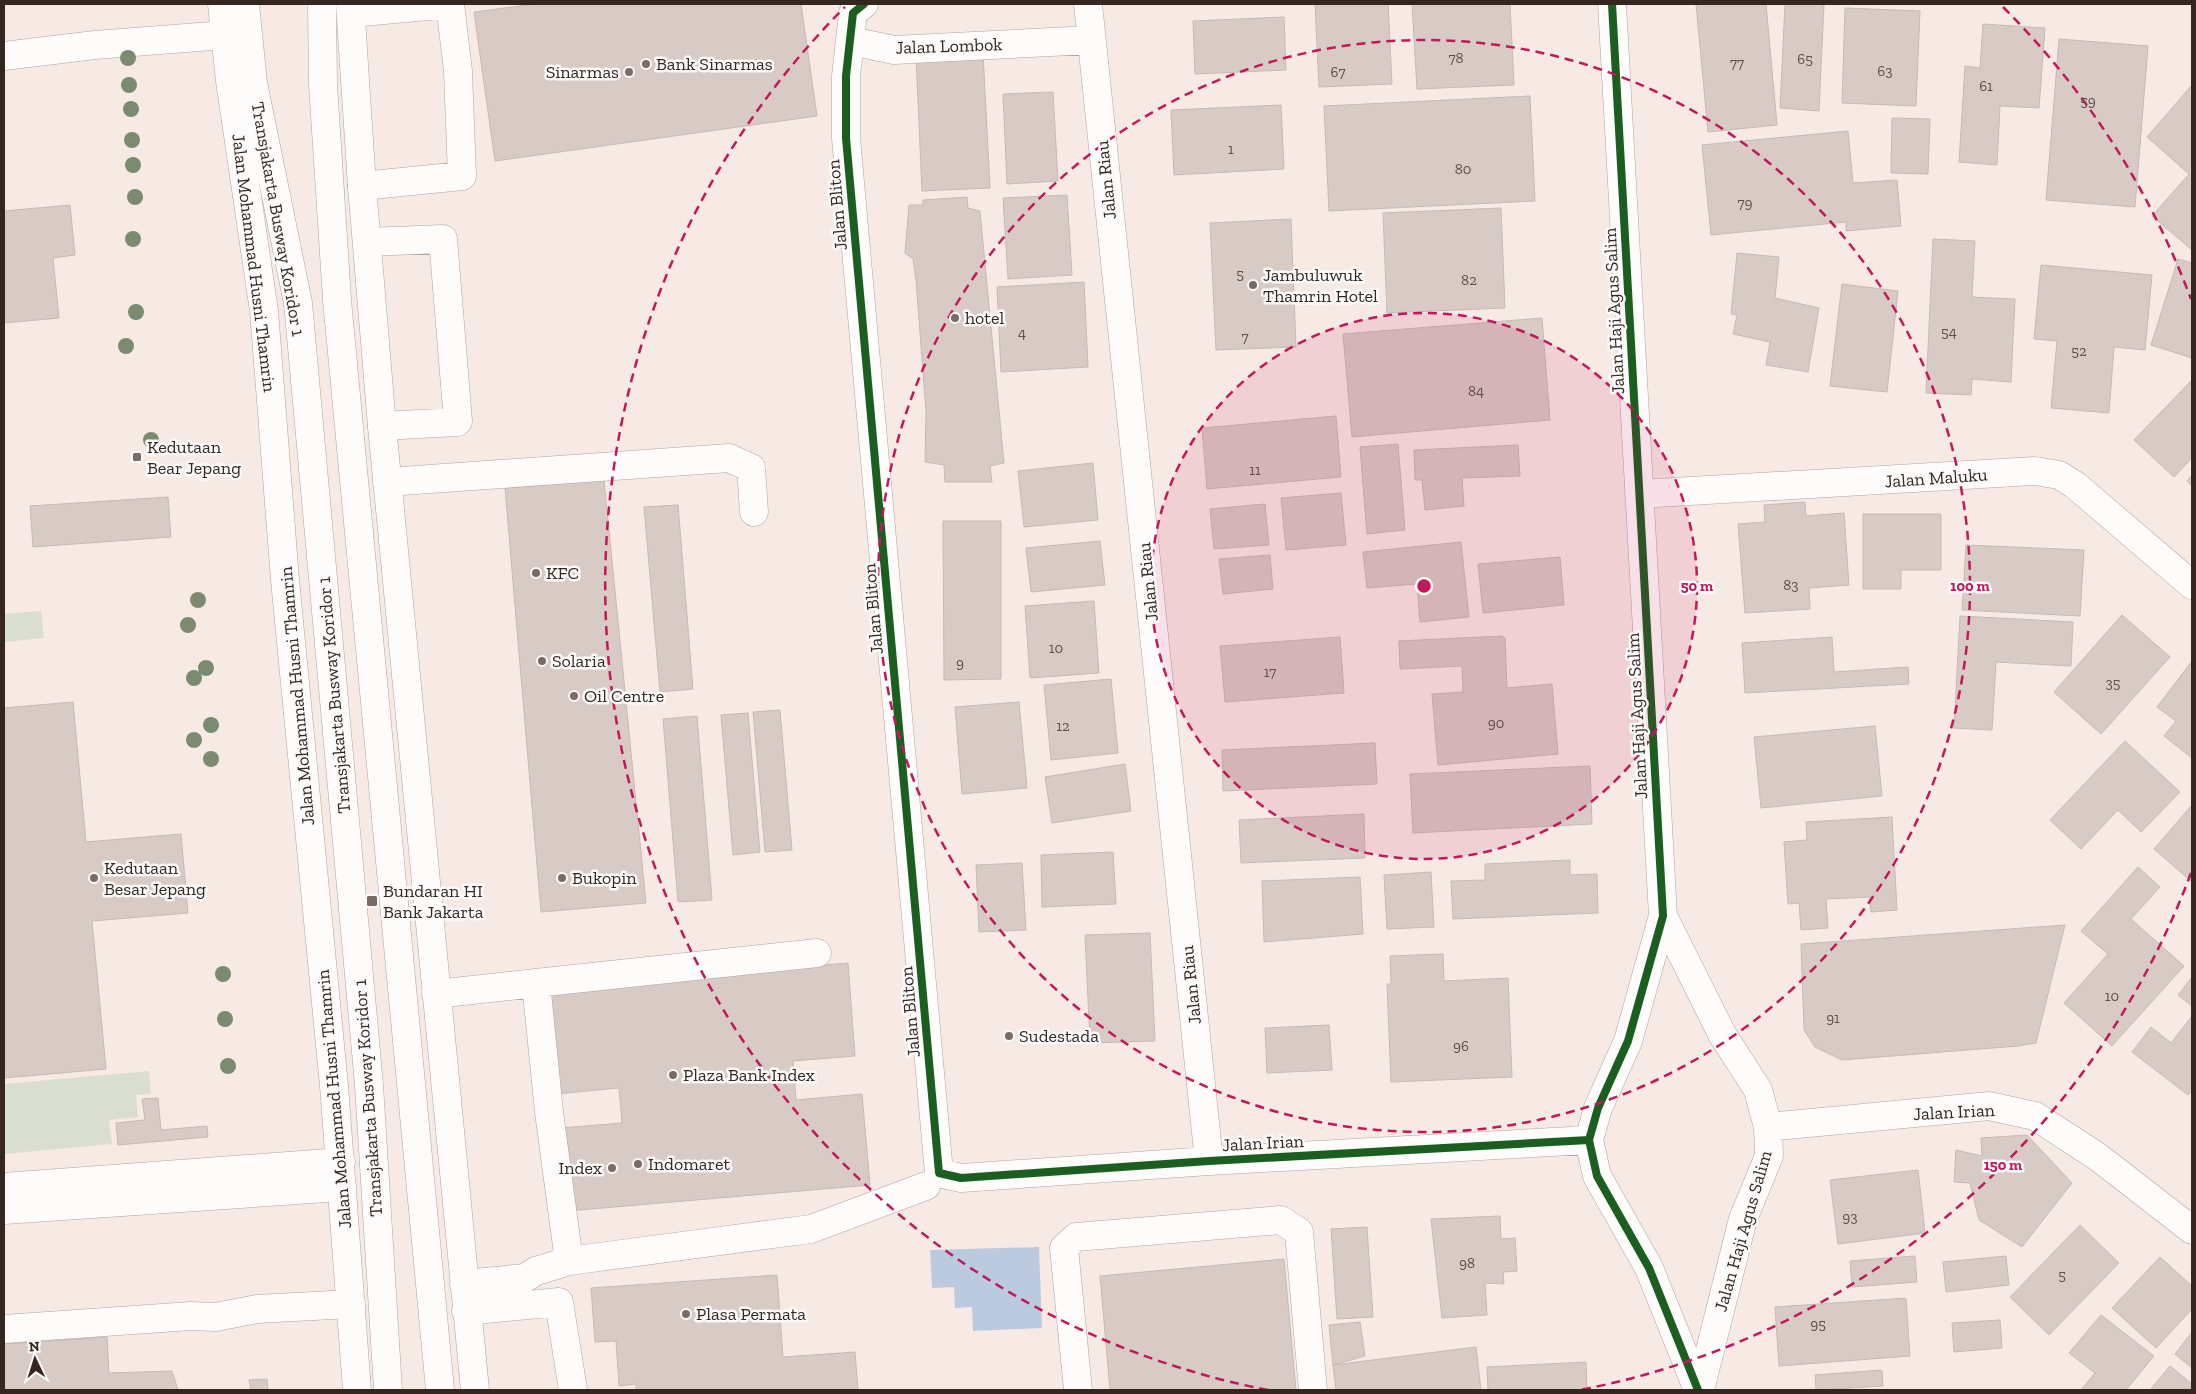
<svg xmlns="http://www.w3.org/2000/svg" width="2196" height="1394" font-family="'Zilla Slab',serif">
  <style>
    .green { fill: #daded0 }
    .water { fill: #bccae0 }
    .building { fill: #d8cac4; stroke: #c7bab5 }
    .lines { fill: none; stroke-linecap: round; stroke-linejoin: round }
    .minor-casing { stroke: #afa39e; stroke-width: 29 }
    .major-casing { stroke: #afa39e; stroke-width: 29 }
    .minor { stroke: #fefcfb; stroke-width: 28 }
    .major { stroke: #fefcfb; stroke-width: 28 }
    .cycleway-casing { stroke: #fafafa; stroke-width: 11 }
    .cycleway { stroke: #1b5e20; stroke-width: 8 }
    .tree { fill: #7a8b6f }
    .ring { fill: none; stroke: #c2185b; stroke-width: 2.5; stroke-dasharray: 9 6 }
    .poi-dot { fill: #796b65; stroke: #fafafa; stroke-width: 2 }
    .labels { text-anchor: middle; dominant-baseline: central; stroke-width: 5; stroke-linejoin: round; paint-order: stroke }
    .number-label { font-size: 15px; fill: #5e5049 }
    .street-label { font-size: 18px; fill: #352720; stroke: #fafafa }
    .poi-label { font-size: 18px; fill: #352720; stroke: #fafafa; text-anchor: start }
    .centre { fill: #c2185b; stroke: #fafafa; stroke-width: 2.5 }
    .ring-label { font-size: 15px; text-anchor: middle; font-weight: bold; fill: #c2185b; stroke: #fafafa; stroke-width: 5; stroke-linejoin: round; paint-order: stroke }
  </style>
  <rect width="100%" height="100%" fill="#f7eae5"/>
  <path class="green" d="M41,611L44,638L4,642V614Z
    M149,1071L151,1094L136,1095L138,1117L109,1120L112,1144L4,1154V1084Z"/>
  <path class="water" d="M1039,1247L1042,1328L973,1331L972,1307L955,1308L954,1287L932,1288L930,1250Z"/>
  <path class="building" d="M535,4H801L817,116L495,161L474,12Z
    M1315,4H1388L1392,84L1319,87Z
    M1412,4H1510L1514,85L1417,89Z
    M1696,4H1766L1777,125L1708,132Z
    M1785,4H1824L1819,111L1780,108Z
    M1845,8L1920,11L1916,106L1842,103Z
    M1284,17L1286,70L1195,74L1193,21Z
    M1983,24L2045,28L2039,108L2000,106L1997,165L1959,162L1965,66L1980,68Z
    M2059,39L2148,46L2135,207L2046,200Z
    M983,53L990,188L922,191L916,56Z
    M2192,85V250L2152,216L2189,174L2147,137Z
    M1053,92L1058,181L1007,184L1003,94Z
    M1530,96L1535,201L1329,211L1324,106Z
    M1281,105L1284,169L1174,175L1171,110Z
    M1892,118L1930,119L1928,174L1891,173Z
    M1848,131L1853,183L1897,180L1901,226L1846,231V222L1711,235L1702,145Z
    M1067,195L1072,275L1008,279L1003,198Z
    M967,197L968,208L980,211L1004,463L990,466L992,482H945L944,465L925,462L926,412L916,280L913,259L905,253L909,205H923V200Z
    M70,205L75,255L53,258L59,318L4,323V211Z
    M1501,208L1505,308L1387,313L1383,213Z
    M1291,219L1296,347L1216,350L1210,223Z
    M1933,239L1975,241L1972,297L2015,299L2011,382L1972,379L1971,395L1926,393Z
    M1737,253L1779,257L1775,298L1819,308L1808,372L1766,365L1770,342L1733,334L1737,315L1731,314Z
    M2178,259L2192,263V358L2151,345Z
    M2041,265L2152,275L2145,350L2114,347L2109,413L2051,408L2057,341L2034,339Z
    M1084,282L1088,367L1001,372L997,287Z
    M1842,284L1898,291L1887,392L1830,386Z
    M1542,318L1550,420L1352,437L1343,334Z
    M2192,380V458L2174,477L2134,440Z
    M1336,416L1341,477L1207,489L1202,428Z
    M1398,444L1405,530L1367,534L1360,447Z
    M1518,445L1520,476L1462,478L1464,506L1425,510L1422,480H1415L1414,450Z
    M1093,463L1098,520L1024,527L1018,471Z
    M2192,475V486L2187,481Z
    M604,480L646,903L541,912L505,488Z
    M1341,493L1346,545L1286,550L1281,498Z
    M168,497L171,537L33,547L30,506Z
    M1805,502L1806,516L1844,513L1849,585L1809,588L1810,609L1745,613L1738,524L1765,522L1764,505Z
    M1265,504L1269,545L1214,549L1210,509Z
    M678,505L693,689L660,692L644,507Z
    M1863,514H1941V570H1901V589H1863Z
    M943,521H1001V679L944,680Z
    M1100,541L1105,585L1031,592L1026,548Z
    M1461,542L1469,617L1420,622L1417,584L1367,588L1363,552Z
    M1966,545L2084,550L2080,616L1962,610Z
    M1270,555L1273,589L1223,594L1219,559Z
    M1560,557L1564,605L1483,613L1478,564Z
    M1094,601L1099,673L1030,678L1025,606Z
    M2122,615L2170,657L2101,734L2054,692Z
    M1960,616L2073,622L2071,666L1996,662L1992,730L1954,728Z
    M1502,636L1505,638L1507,688L1552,684L1558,754L1438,765L1432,694L1463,692L1462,666L1400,669L1399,641Z
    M1340,637L1344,693L1225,702L1220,646Z
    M1832,637L1834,672L1908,667L1909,684L1745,693L1742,643Z
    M2192,661V758L2164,736L2176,721L2157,707Z
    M1111,679L1118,753L1051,760L1044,685Z
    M73,702L86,842L181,834L188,913L92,921L106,1069L4,1078V708Z
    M1019,702L1027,788L962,794L955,707Z
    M780,710L792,850L765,852L753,712Z
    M748,713L760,852L733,855L721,715Z
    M697,716L712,900L678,902L663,719Z
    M1875,726L1882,796L1761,808L1754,737Z
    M2125,741L2180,792L2141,832L2118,810L2081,849L2050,820Z
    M1375,743L1377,784L1223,791L1222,750Z
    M1125,764L1131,811L1052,823L1045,777Z
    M1590,766L1592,824L1413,833L1410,774Z
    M2192,805V882L2154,849Z
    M1364,814L1365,858L1241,863L1239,820Z
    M1892,817L1897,910L1871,912L1870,897L1826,899L1828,928L1801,930L1799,903L1788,904L1784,842L1807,840L1806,822Z
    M1113,852L1116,904L1042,907L1041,855Z
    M1570,860V875L1597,874L1598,913L1453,919L1451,881L1485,880V864Z
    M1022,863L1026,930L979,932L976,865Z
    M2138,867L2160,887L2131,919L2184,966L2112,1046L2064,1003L2108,954L2081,931Z
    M1431,872L1434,927L1387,929L1384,875Z
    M1360,877L1363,934L1264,942L1262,881Z
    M2065,925L2036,1043L2018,1046L1842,1060L1815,1047L1804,1030L1801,944Z
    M1150,933L1155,1041L1090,1043L1085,935Z
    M1443,954L1444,981L1508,978L1512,1077L1391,1082L1387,984H1391L1390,956Z
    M848,963L855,1056L793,1061L796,1100L862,1094L870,1185L568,1211L561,1128L622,1123L619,1088L555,1094L545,989Z
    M2192,977V1006L2178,995Z
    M2192,1016V1090L2188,1095L2132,1052L2151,1027L2171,1043Z
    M1329,1025L1332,1070L1267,1073L1265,1028Z
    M158,1098L161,1130L207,1126L208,1137L118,1145L116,1123L145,1120L142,1099Z
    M2027,1135L2072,1183L2022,1247L1979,1220L1970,1183L1954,1182L1956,1150L1982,1156L1981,1138Z
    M1918,1170L1925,1233L1838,1244L1830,1180Z
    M1500,1216L1501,1239L1515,1238L1517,1271L1503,1272L1504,1284L1485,1283L1487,1315L1442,1318L1431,1219Z
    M2080,1225L2119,1263L2049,1335L2010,1297Z
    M1367,1227L1373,1317L1337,1319L1331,1229Z
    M1915,1256L1917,1282L1852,1287L1850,1261Z
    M2006,1256L2009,1285L1946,1292L1943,1262Z
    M2160,1257L2192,1286V1309L2156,1348L2112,1308Z
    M1284,1259L1296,1390H1110L1100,1276Z
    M777,1275L783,1357L855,1352L858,1390H636V1384L619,1386L616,1341L595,1342L591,1288Z
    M1906,1298L1910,1356L1779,1366L1775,1307Z
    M2101,1315L2154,1356L2126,1390H2081L2095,1373L2069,1353Z
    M2000,1320L2002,1348L1954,1352L1952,1323Z
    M1360,1322L1365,1356L1333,1365L1329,1325Z
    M2192,1332V1368L2175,1354Z
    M107,1337L109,1373L172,1371L178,1390H4V1344Z
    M1476,1347L1481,1390H1336L1333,1365Z
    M1586,1362L1587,1390H1488L1487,1367Z
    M2170,1366L2192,1384V1390H2150Z
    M1882,1370L1883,1386L1816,1390L1815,1375Z
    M267,1379L268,1390H251L249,1380Z"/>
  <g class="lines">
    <g class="minor-casing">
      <path id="minor" d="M245,4L253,83L298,303L369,1085L388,1390
        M322,4L323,84L337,300L440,1390
        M864,4L853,13L846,76V138L939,1173L961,1178L1209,1161L1589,1140
        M1088,4L1209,1161
        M1612,4L1663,916L1628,1041L1598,1108L1589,1140L1597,1176L1649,1268L1698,1390
        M351,13L450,4L458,71L462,176L362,186
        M851,41L894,50L1091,40
        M4,56L95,45L225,35
        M367,242L443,239L458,421L457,422L382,426
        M387,482L729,458L751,468L754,512
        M1639,494L2035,471L2059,475L2075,485L2192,585
        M1663,916L1722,1034L1758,1090L1768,1127L1769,1156L1743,1219L1700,1390
        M536,983L817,953
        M436,994L536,983L549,1112L569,1261
        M1768,1127L1989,1106L2035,1116L2098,1157L2192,1230
        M4,1187L341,1162
        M4,1210L342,1187
        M464,1284L525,1278L536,1271L569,1261L811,1229L926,1186
        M466,1311L559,1302L573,1390
        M4,1329L191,1316L216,1317L257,1309L351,1304
        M1078,1390L1064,1248L1076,1237L1281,1220L1299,1232L1313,1390"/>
    </g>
    <g class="major-casing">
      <path id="major" d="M222,4L230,81L264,311L285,580L334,1086L357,1390
        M350,4L362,186L382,426L475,1390"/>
    </g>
    <use href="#minor" class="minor"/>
    <use href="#major" class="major"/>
    <g class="cycleway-casing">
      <path id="cycleway" d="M864,4L853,13L846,76V138L939,1173L961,1178L1209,1161L1589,1140
        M1612,4L1663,916L1628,1041L1598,1108L1589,1140L1597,1176L1649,1268L1698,1390"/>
    </g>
    <use href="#cycleway" class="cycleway"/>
  </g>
  <g class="tree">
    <circle cx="128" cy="58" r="8"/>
    <circle cx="129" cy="85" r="8"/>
    <circle cx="131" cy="109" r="8"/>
    <circle cx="132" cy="140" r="8"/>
    <circle cx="133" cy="165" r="8"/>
    <circle cx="135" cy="197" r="8"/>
    <circle cx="133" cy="239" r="8"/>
    <circle cx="136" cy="312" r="8"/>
    <circle cx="126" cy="346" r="8"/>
    <circle cx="151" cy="440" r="8"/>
    <circle cx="198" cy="600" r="8"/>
    <circle cx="188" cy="625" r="8"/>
    <circle cx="206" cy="668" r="8"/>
    <circle cx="194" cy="678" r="8"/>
    <circle cx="211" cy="725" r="8"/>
    <circle cx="194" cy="740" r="8"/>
    <circle cx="211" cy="759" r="8"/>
    <circle cx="223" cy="974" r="8"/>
    <circle cx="225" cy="1019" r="8"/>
    <circle cx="228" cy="1066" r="8"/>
  </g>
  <circle cx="1424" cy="586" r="273" fill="#c2185b" fill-opacity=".12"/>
  <g class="ring">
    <circle cx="1424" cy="586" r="273"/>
    <circle cx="1424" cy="586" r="546"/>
    <path d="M2191 873A819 819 0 0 1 1580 1390M1268 1390A819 819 0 0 1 845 7M2003 7A819 819 0 0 1 2191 299"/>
  </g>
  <g class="poi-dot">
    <circle cx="646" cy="64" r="5"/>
    <circle cx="629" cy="72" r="5"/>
    <circle cx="1253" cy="285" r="5"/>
    <circle cx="955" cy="318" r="5"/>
    <rect x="132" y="452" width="10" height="10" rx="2.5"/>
    <circle cx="536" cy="573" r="5"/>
    <circle cx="542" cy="661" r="5"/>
    <circle cx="574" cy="696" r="5"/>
    <circle cx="94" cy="878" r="5"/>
    <circle cx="562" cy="878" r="5"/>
    <rect x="366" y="895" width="12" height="12" rx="2.5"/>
    <circle cx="1009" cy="1036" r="5"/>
    <circle cx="673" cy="1075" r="5"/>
    <circle cx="638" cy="1164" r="5"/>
    <circle cx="612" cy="1168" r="5"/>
    <circle cx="686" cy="1314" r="5"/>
  </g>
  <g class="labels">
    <g class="number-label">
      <text x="1456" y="58">78</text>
      <text x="1805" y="59">65</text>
      <text x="1737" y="63">77</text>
      <text x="1885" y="71">63</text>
      <text x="1338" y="72">67</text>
      <text x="1986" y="86">61</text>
      <text x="2088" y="101">59</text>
      <text x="1231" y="149">1</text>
      <text x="1463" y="169">80</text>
      <text x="1745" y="203">79</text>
      <text x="1240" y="274">5</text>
      <text x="1469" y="280">82</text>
      <text x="1949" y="332">54</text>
      <text x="1022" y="333">4</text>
      <text x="1245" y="337">7</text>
      <text x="2079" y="351">52</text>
      <text x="1476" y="391">84</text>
      <text x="1255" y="470">11</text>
      <text x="1791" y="585">83</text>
      <text x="1056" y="648">10</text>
      <text x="960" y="663">9</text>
      <text x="1270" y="672">17</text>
      <text x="2113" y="683">35</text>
      <text x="1496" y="723">90</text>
      <text x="1063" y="726">12</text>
      <text x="2112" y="996">10</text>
      <text x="1833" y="1018">91</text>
      <text x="1461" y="1046">96</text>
      <text x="1850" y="1217">93</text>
      <text x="1467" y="1263">98</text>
      <text x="2062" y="1275">5</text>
      <text x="1818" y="1324">95</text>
    </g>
    <g class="street-label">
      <text transform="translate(949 46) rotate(-2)">Jalan Lombok</text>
      <text transform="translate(1106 180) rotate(-96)">Jalan Riau</text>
      <text transform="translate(837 205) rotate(-95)">Jalan Bliton</text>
      <text transform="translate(278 219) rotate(80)">Transjakarta Busway Koridor 1</text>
      <text transform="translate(254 263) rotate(83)">Jalan Mohammad Husni Thamrin</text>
      <text transform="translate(1614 311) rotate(-93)">Jalan Haji Agus Salim</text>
      <text transform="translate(1936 478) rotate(-4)">Jalan Maluku</text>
      <text transform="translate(1148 582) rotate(-96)">Jalan Riau</text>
      <text transform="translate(873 609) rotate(-95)">Jalan Bliton</text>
      <text transform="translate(334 695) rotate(-95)">Transjakarta Busway Koridor 1</text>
      <text transform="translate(297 696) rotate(-95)">Jalan Mohammad Husni Thamrin</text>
      <text transform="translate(1637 716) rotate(-93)">Jalan Haji Agus Salim</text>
      <text transform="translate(1191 985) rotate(-96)">Jalan Riau</text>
      <text transform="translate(910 1012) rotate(-95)">Jalan Bliton</text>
      <text transform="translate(368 1098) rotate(-94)">Transjakarta Busway Koridor 1</text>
      <text transform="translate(334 1099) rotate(-95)">Jalan Mohammad Husni Thamrin</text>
      <text transform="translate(1954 1112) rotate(-3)">Jalan Irian</text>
      <text transform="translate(1263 1143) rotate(-3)">Jalan Irian</text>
      <text transform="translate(1743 1231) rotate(-74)">Jalan Haji Agus Salim</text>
    </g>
    <g class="poi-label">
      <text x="656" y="64">Bank Sinarmas</text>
      <text x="619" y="72" text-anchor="end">Sinarmas</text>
      <text x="1263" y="275">Jambuluwuk<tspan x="1263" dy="21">Thamrin Hotel</tspan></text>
      <text x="965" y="318">hotel</text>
      <text x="147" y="447">Kedutaan<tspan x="147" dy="21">Bear Jepang</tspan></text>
      <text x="546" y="573">KFC</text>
      <text x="552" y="661">Solaria</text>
      <text x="584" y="696">Oil Centre</text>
      <text x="104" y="868">Kedutaan<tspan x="104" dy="21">Besar Jepang</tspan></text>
      <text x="572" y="878">Bukopin</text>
      <text x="383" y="891">Bundaran HI<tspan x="383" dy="21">Bank Jakarta</tspan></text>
      <text x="1019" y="1036">Sudestada</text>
      <text x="683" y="1075">Plaza Bank Index</text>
      <text x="648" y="1164">Indomaret</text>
      <text x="602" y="1168" text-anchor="end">Index</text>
      <text x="696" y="1314">Plasa Permata</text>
    </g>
  </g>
  <circle cx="1424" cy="586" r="8" class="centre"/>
  <g class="ring-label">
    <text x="1697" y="591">50 m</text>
    <text x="1970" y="591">100 m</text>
    <text x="2003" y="1170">150 m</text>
  </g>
  <rect width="2196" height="1394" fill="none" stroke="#352720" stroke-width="10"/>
  <g transform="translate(35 1359) rotate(356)" stroke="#fafafa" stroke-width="4" paint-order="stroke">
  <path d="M0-4L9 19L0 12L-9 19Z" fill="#352720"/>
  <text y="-8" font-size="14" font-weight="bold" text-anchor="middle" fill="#352720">N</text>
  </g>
</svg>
